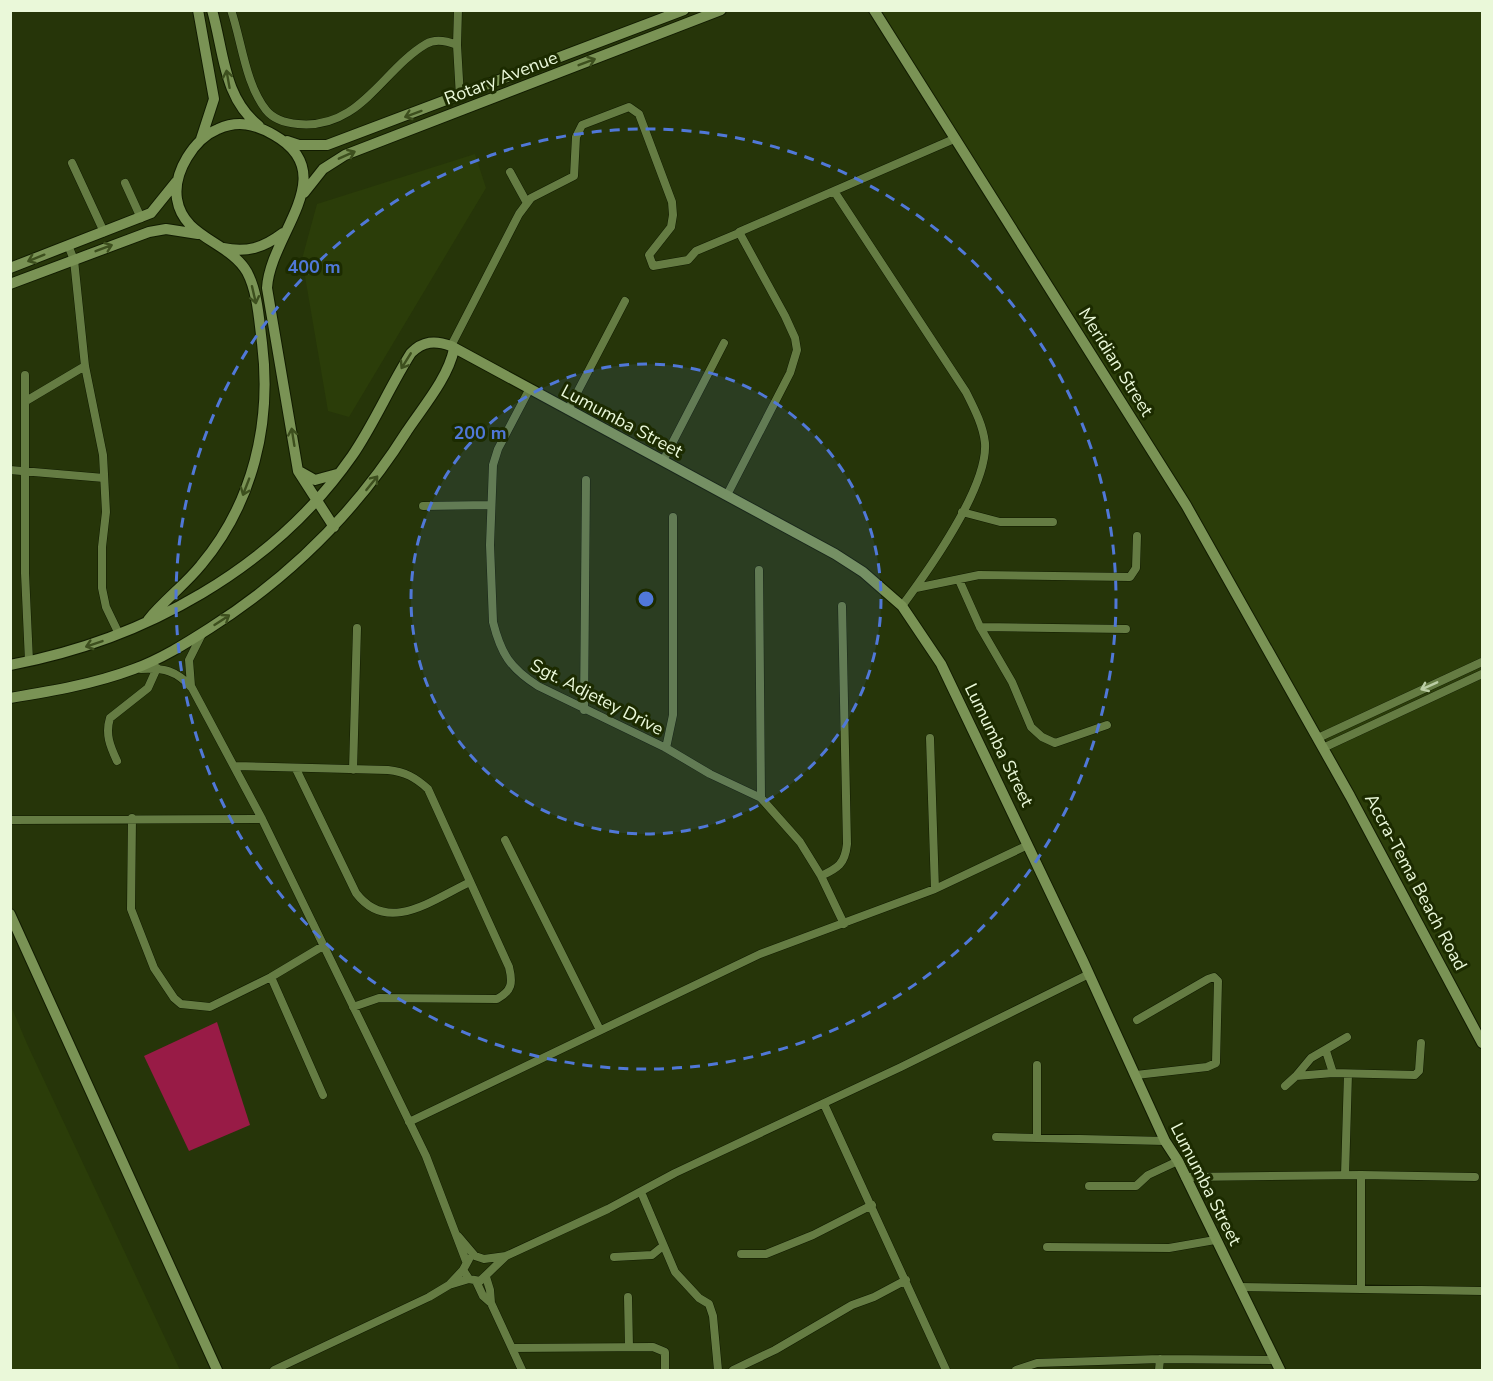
<svg xmlns="http://www.w3.org/2000/svg" width="1493" height="1381" font-family="'Nunito Sans',sans-serif">
  <style>
    .built { fill: #2b3d09 }
    .green { fill: #981b46 }
    .lines { fill: none; stroke-linecap: round; stroke-linejoin: round }
    .minor-casing { stroke: #111b00; stroke-width: 9 }
    .major-casing { stroke: #111b00; stroke-width: 12 }
    .minor { stroke: #657c43; stroke-width: 8 }
    .major { stroke: #7a9355; stroke-width: 10 }
    .oneway { stroke: #3d4f1e }
    .oneway2 { stroke: #bbcda4 }
    .ring { fill: none; stroke: #5078d8; stroke-width: 3; stroke-dasharray: 10 8 }
    .labels { text-anchor: middle; dominant-baseline: central; stroke-width: 6; stroke-linejoin: round; paint-order: stroke }
    .street-label { font-size: 18px; fill: #eaf8d9; stroke: #1c2b00 }
    .centre { fill: #5078d8; stroke: #1c2b00; stroke-width: 3 }
    .ring-label { font-size: 18px; text-anchor: middle; font-weight: bold; fill: #5078d8; stroke: #1c2b00; stroke-width: 6; stroke-linejoin: round; paint-order: stroke }
  </style>
  <rect width="100%" height="100%" fill="#263509"/>
  <path class="built" d="M871,11H1482V1040L1151,453Z
    M475,154L486,188L349,417L328,411L302,259L317,204Z
    M11,1006L28,1046L180,1370H11Z"/>
  <path class="green" d="M217,1022L250,1125L189,1151L144,1056Z"/>
  <g class="lines">
    <g class="minor-casing">
      <path id="minor" d="M231,10C242,42 245,83 266,110C274,120 286,123 298,124C360,130 382,70 426,44C436,38 447,41 457,45L460,97
        M457,45L458,10
        M72,163L104,232
        M510,172L527,203
        M125,183L141,218
        M834,191L966,392C974,408 983,425 985,443C988,487 928,571 902,606
        M68,245L74,260L85,366L103,455L106,512L102,547V588L106,607L119,634
        M451,346L519,214L531,198L574,176L576,137L582,125L629,107L639,114L672,202L673,215L671,227L649,255L653,266L688,260L696,251L739,233
        M25,375V573L29,661
        M529,390L498,449L493,465L490,545L493,622C501,654 510,668 538,686L666,748L710,774L761,798L800,842L821,876L844,924
        M26,401L85,366
        M568,410L625,301
        M663,461L724,343
        M10,470L104,478
        M727,495L790,373L797,350L795,338L785,316L739,232L954,139
        M423,506L490,505
        M962,512L1000,522H1053
        M759,570L761,798
        M959,580L980,627L1012,682L1031,727L1042,737L1055,743L1107,725
        M916,588L979,575L1130,577L1136,568L1137,536
        M980,627L1126,629
        M141,669C164,668 176,670 192,688L262,819L426,1156L466,1261
        M191,686L189,660L201,636
        M584,710L586,480
        M930,738L935,889
        M1318,738L1482,662
        M666,748L673,715V517
        M1323,748L1482,674
        M117,761C110,746 105,734 110,718L148,688L157,668
        M235,766L388,770C405,772 415,777 428,789L509,967C513,983 512,991 497,999L379,998L353,1007
        M296,769L356,893C388,935 432,900 470,882
        M353,770L357,628
        M132,818L131,909L154,968L174,998L181,1004L210,1007L271,977L323,946
        M12,820L262,819
        M505,840L600,1030
        M821,876C838,868 845,864 847,844L842,606
        M271,977L323,1095
        M1326,1051L1333,1073
        M1037,1065V1138
        M1136,1075L1207,1067L1216,1063L1218,981L1214,977L1208,979L1137,1020
        M1296,1076L1311,1058L1347,1037
        M1285,1086L1296,1076L1333,1073L1415,1075L1419,1071L1421,1043
        M824,1104L946,1370
        M409,1122L760,954L935,889L1028,845
        M996,1137L1165,1141
        M1345,1175L1348,1074
        M1185,1177L1361,1175
        M1089,1186H1136L1148,1175L1178,1161
        M641,1192L675,1272L699,1298L709,1304L713,1316L718,1370
        M458,1236L475,1256L484,1259L506,1256L608,1209L675,1173L901,1067L1089,974
        M1047,1247L1169,1248L1215,1240
        M741,1254H766L813,1235L872,1205
        M614,1257L652,1255L663,1246
        M463,1270L469,1279L480,1281L506,1256
        M486,1277L490,1290L491,1303
        M476,1281L483,1296L491,1303L522,1370
        M449,1285L469,1279
        M1240,1287L1482,1291
        M1361,1287V1175L1475,1177
        M628,1297L629,1347
        M512,1348L653,1347L665,1352V1370
        M274,1370L429,1297L449,1285L463,1270L469,1259
        M733,1370L775,1350L852,1305L874,1297L906,1280
        M1016,1370L1037,1363L1160,1359L1275,1360
        M1159,1370L1160,1359"/>
    </g>
    <g class="major-casing">
      <path id="major" d="M198,10L214,99L201,139
        M212,10C224,52 223,97 259,126
        M874,10L1186,505L1350,796L1482,1043
        M287,141L299,145H327L684,10
        M304,193L323,169L345,155L721,10
        M223,248C247,253 263,248 283,233
        M10,268L151,213L176,182
        M10,284L149,232L166,229L198,234
        M299,471L315,480L337,474
        M148,620C164,600 185,585 201,565C253,503 272,423 262,343C259,321 258,293 247,272C229,241 183,238 177,199C173,172 194,139 218,129C238,120 255,124 274,135C343,174 270,234 267,288L298,471L334,527
        M10,665C144,640 273,569 352,456C374,424 390,386 411,353C423,341 435,340 451,346L835,554L863,572L902,606L941,664L1083,961L1165,1141L1178,1161L1280,1370
        M10,698C52,691 94,684 134,669C161,659 185,644 210,628C290,577 356,512 407,431C423,407 448,378 454,349
        M10,914L217,1370"/>
    </g>
    <use href="#minor" class="minor"/>
    <use href="#major" class="major"/>
  </g>
  <defs><path id="oneway-shaft" d="M-6 0H5M1.5-3L5.5 0L1.5 3" fill="none" stroke-width="1.6" stroke-linecap="round" stroke-linejoin="round" transform="scale(1.5)"/></defs>
  <g class="oneway">
    <use href="#oneway-shaft" transform="translate(587 62) rotate(-21)"/>
    <use href="#oneway-shaft" transform="translate(228 79) rotate(-100)"/>
    <use href="#oneway-shaft" transform="translate(413 114) rotate(160)"/>
    <use href="#oneway-shaft" transform="translate(347 155) rotate(-24)"/>
    <use href="#oneway-shaft" transform="translate(104 248) rotate(-21)"/>
    <use href="#oneway-shaft" transform="translate(36 258) rotate(158)"/>
    <use href="#oneway-shaft" transform="translate(254 295) rotate(77)"/>
    <use href="#oneway-shaft" transform="translate(406 361) rotate(122)"/>
    <use href="#oneway-shaft" transform="translate(293 437) rotate(-99)"/>
    <use href="#oneway-shaft" transform="translate(372 483) rotate(-51)"/>
    <use href="#oneway-shaft" transform="translate(246 487) rotate(111)"/>
    <use href="#oneway-shaft" transform="translate(222 620) rotate(-33)"/>
    <use href="#oneway-shaft" transform="translate(94 644) rotate(161)"/>
  </g>
  <use class="oneway2" href="#oneway-shaft" transform="translate(1429 686) rotate(156)"/>
  <circle cx="646" cy="599" r="235" fill="#5078d8" fill-opacity=".12"/>
  <g class="ring">
    <circle cx="646" cy="599" r="235"/>
    <circle cx="646" cy="599" r="470"/>
  </g>
  <g class="labels">
    <g class="street-label">
      <text transform="translate(501 78) rotate(-21)">Rotary Avenue</text>
      <text transform="translate(1116 362) rotate(58)">Meridian Street</text>
      <text transform="translate(622 421) rotate(28)">Lumumba Street</text>
      <text transform="translate(597 697) rotate(27)">Sgt. Adjetey Drive</text>
      <text transform="translate(999 745) rotate(64)">Lumumba Street</text>
      <text transform="translate(1416 882) rotate(62)">Accra-Tema Beach Road</text>
      <text transform="translate(1206 1184) rotate(63)">Lumumba Street</text>
    </g>
  </g>
  <circle cx="646" cy="599" r="9" class="centre"/>
  <g class="ring-label">
    <text x="314" y="273">400 m</text>
    <text x="480" y="439">200 m</text>
  </g>
  <rect width="1493" height="1381" fill="none" stroke="#eaf8d9" stroke-width="24"/>
</svg>
